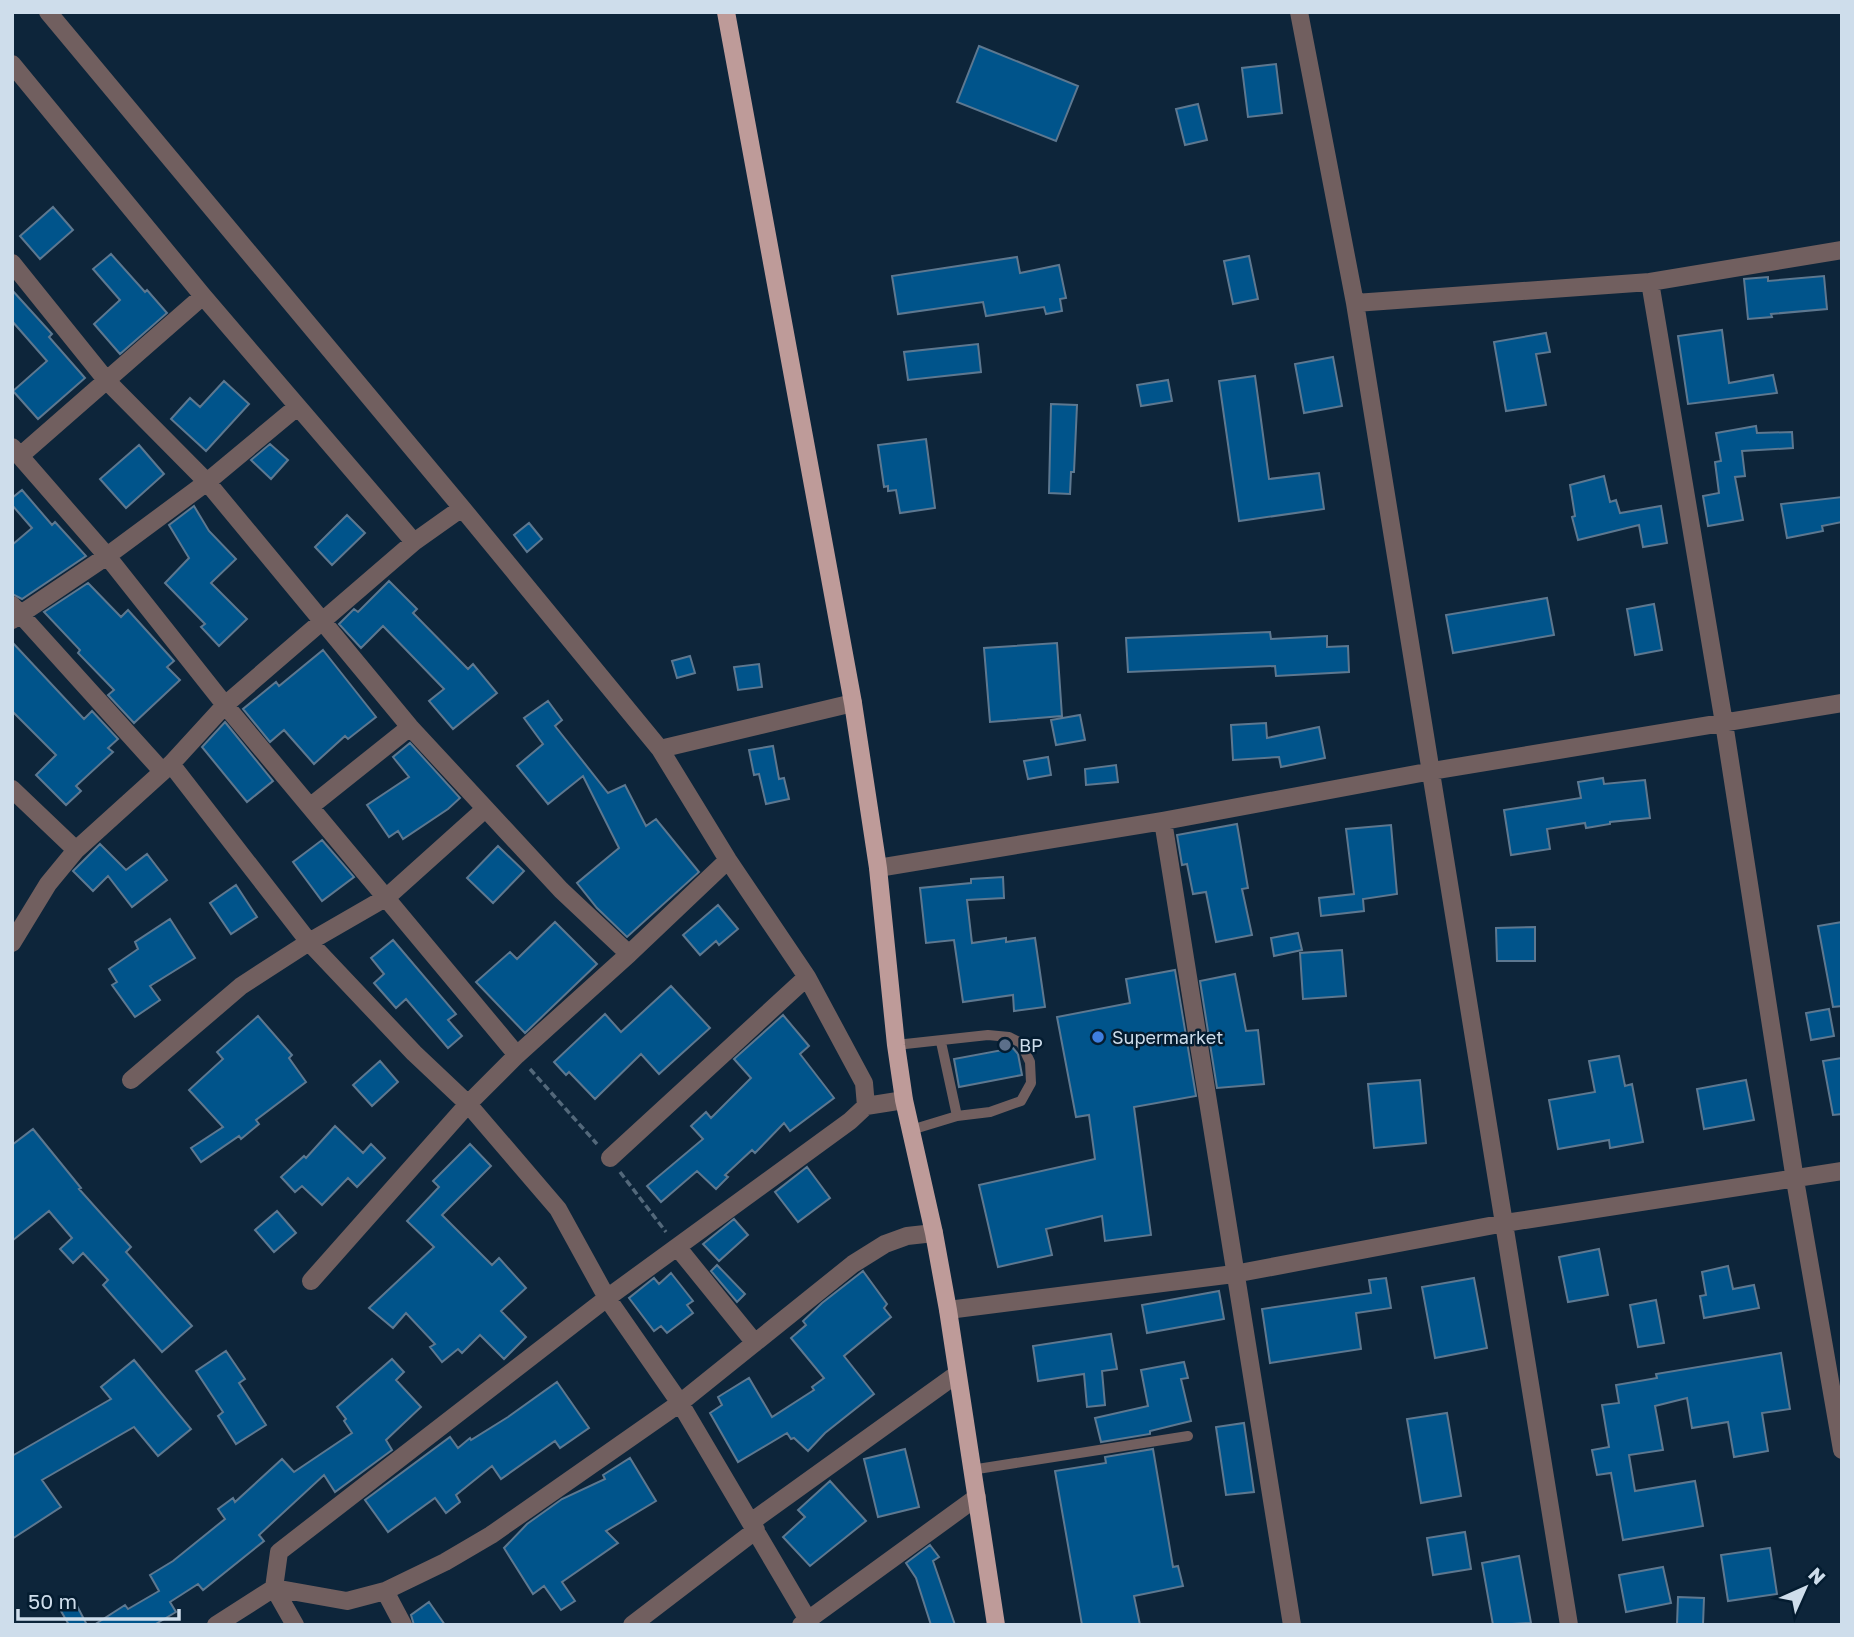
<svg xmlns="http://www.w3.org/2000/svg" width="1854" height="1637" font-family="'Golos Text',sans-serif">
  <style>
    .building { fill: #00548b; stroke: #5d7890; stroke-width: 2 }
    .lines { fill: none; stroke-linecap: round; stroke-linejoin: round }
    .path { stroke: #53687a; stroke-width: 3.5; stroke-dasharray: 7 3.5; stroke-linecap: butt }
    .service { stroke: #715f5f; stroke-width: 10 }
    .minor { stroke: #715f5f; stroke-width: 18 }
    .primary { stroke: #be9b99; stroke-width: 18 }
    .shop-dot { fill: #3f7fe0; stroke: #041c30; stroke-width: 2.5 }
    .service-dot { fill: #5c6f8a; stroke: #041c30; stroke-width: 2.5 }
    .labels { text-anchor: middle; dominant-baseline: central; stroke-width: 5; stroke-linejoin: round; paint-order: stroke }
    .poi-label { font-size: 18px; fill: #ceddeb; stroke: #041c30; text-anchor: start }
  </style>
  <rect width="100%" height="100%" fill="#0d253a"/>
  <path class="building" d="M979,46L1078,86L1056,141L957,102Z
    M1276,64L1282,113L1248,117L1242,68Z
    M1198,104L1207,140L1185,145L1176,109Z
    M53,207L73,230L40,259L20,236Z
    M111,254L145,292L147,290L167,313L120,354L94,324L120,300L93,269Z
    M1249,256L1258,299L1233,304L1224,261Z
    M1017,257L1020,273L1059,265L1066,298L1060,299L1062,311L1046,314L1044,307L986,316L983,302L898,314L892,276Z
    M1824,276L1827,309L1771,314L1772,317L1748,319L1744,279L1768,277V281Z
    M12,290L52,334L49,337L85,378L38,419L13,391L47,361L12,321Z
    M1722,330L1729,383L1773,375L1777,393L1688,404L1678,336Z
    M1546,333L1550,352L1536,354L1546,405L1506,411L1494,342Z
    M978,344L981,372L908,380L904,352Z
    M1333,357L1342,406L1304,413L1295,364Z
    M1255,376L1269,479L1319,473L1324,509L1239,521L1219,381Z
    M1168,380L1172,401L1141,406L1137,385Z
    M224,381L249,404L206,451L171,419L190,398L200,407Z
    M1051,404L1077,405L1074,472H1071L1070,494L1049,493Z
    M1756,426L1757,433L1792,432L1793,448L1742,451L1745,476L1735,477L1743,520L1708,526L1703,496L1719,493L1715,462L1721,461L1716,433Z
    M926,439L935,508L900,513L896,490L888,491V486L884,487L878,445Z
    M270,444L288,460L271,479L251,460Z
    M139,445L164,474L126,508L100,479Z
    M1604,476L1610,502L1616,500L1620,513L1661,506L1667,543L1643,547L1639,525L1578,540L1572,517L1575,516L1570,485Z
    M22,490L52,525L55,522L86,556L22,599L12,594V545L32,528L12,505V498Z
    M1842,497V522L1822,526L1823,531L1787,538L1781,504Z
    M194,506L209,531L236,559L211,583L247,619L219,646L201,627L205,624L165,583L189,558L169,525Z
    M347,515L365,533L332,565L315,547Z
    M529,523L542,539L527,552L514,535Z
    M389,581L417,609L413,613L468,669L473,664L497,693L453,729L429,701L444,689L383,626L361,648L339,624L354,609L358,612Z
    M88,583L121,617L128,610L174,661L167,667L180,680L134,723L108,695L114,690L78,653L80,650L44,612Z
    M1547,598L1554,635L1453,653L1446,615Z
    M1654,604L1662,650L1635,655L1627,609Z
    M1270,632L1271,639L1327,636V647L1348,646L1349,672L1276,676L1275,666L1128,672L1126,638Z
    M12,642L84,719L92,711L118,739L108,748L113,752L76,786L81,791L66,805L36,775L56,755L12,711Z
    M1057,643L1062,716L990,722L984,648Z
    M323,650L376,717L348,739L345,736L314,764L284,730L270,742L243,709L276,682L279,686Z
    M690,656L695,673L677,678L672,661Z
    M759,664L762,687L738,690L734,667Z
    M548,701L562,720L555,726L608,793L625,785L646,826L656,819L699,872L627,937L597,908L577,883L619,848L583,776L548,804L517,766L543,744L524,718Z
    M1080,715L1085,740L1056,745L1051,720Z
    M225,722L273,781L247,802L202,747Z
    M1266,723L1267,738L1319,727L1325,758L1281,767L1279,757L1233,760L1231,725Z
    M410,743L460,798L448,809L403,839L398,831L389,837L367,805L409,777L393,757Z
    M773,746L779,779L784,778L789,799L766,804L759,774L754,775L749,750Z
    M1048,757L1051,775L1028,779L1024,761Z
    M1116,765L1118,782L1086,785L1085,769Z
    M1603,778L1604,784L1645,780L1650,818L1610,822V824L1586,828L1585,823L1547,829L1550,849L1511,855L1504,810L1581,798L1578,782Z
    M1237,824L1248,888L1242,889L1252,935L1216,942L1206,892L1193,894L1187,864L1182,865L1177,835Z
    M1391,825L1397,894L1363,899L1364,911L1321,916L1319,898L1354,894L1346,829Z
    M322,840L354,877L322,901L293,862Z
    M100,844L126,870L147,854L167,880L132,907L108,876L93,891L73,871Z
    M498,846L524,871L493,903L467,878Z
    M1003,877L1004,898L967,900L972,943L1006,938V942L1035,938L1045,1007L1014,1011L1013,995L963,1002L954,940L926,943L920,888L971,883V879Z
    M236,885L257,917L231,934L210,903Z
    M718,905L738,929L719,945L716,941L700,955L683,935Z
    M170,919L195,958L150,986L160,1000L135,1017L112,985L117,982L109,969L138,949L135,942Z
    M555,922L597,964L525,1033L476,982L510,952L517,959Z
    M1842,922V1006L1833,1007L1818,926Z
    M1535,927V961H1497L1496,928Z
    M1298,933L1302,950L1274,956L1271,938Z
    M393,940L456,1014L448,1020L462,1036L448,1048L406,999L396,1008L374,983L384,974L371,958Z
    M1342,950L1346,996L1303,999L1300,953Z
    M1175,970L1196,1096L1134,1107L1151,1235L1105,1241L1102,1216L1046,1229L1052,1255L998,1267L979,1185L1095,1159L1089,1115L1076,1117L1057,1017L1130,1003L1126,979Z
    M1235,974L1246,1031L1258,1030L1264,1084L1217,1088L1200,981Z
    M671,986L710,1028L659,1074L641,1054L595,1099L569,1072L566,1075L554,1062L605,1014L621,1032Z
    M1829,1009L1834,1036L1811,1040L1806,1013Z
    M783,1015L809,1046L800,1054L834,1098L790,1131L784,1123L755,1153L752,1150L725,1175L728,1177L716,1189L697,1171L661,1202L647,1186L703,1139L691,1126L706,1112L711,1118L751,1078L734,1059Z
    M258,1016L292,1055L289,1058L306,1082L256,1120L259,1124L241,1139L239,1136L201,1162L191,1148L223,1127L189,1090L223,1059L217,1052Z
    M1013,1048L1018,1054L1022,1075L959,1087L954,1059Z
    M1619,1056L1625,1086L1632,1084L1643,1142L1610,1148L1609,1140L1558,1149L1549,1100L1595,1092L1589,1061Z
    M1842,1058V1114L1833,1115L1823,1061Z
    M380,1061L398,1082L372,1106L353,1085Z
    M1420,1080L1426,1143L1374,1148L1368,1084Z
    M1746,1080L1754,1120L1704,1129L1697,1089Z
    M335,1126L363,1153L371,1144L385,1158L357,1187L348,1178L322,1205L302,1186L295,1192L281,1177L304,1156L306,1158Z
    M33,1129L81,1188L79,1189L131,1247L126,1252L192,1326L162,1352L103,1285L108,1280L83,1253L73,1263L60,1249L72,1238L49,1211L12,1241V1145Z
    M470,1144L491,1166L442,1215L492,1265L499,1258L526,1288L501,1311L526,1337L504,1359L480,1335L462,1353L458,1349L442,1362L430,1347L435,1344L406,1313L393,1328L369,1308L434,1247L407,1221L439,1187L433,1181Z
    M807,1167L830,1198L798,1222L775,1192Z
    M277,1211L296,1233L274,1252L255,1230Z
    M734,1219L748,1235L719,1261L703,1244Z
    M1599,1249L1608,1295L1568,1302L1559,1257Z
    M717,1265L745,1294L737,1302L711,1271Z
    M1728,1266L1733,1289L1754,1285L1759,1308L1704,1318L1700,1296L1706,1295L1702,1272Z
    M863,1271L887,1304L884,1308L891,1317L844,1356L874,1394L825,1433L808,1451L794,1438L791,1439L787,1433L738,1462L710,1413L722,1405L718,1397L749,1378L772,1417L814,1390L812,1387L824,1378L791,1338L806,1325L803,1321L822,1303Z
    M671,1273L693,1301L687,1305L693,1313L667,1333L661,1326L654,1331L629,1298L654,1278L659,1284Z
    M1386,1278L1391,1308L1356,1313L1361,1349L1270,1363L1262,1309L1371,1293L1369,1280Z
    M1474,1278L1487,1348L1435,1358L1422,1287Z
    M1219,1291L1224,1319L1147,1333L1142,1305Z
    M1656,1300L1664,1343L1638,1347L1630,1305Z
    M1111,1334L1117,1369L1102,1371L1105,1405L1087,1407L1084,1374L1038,1381L1033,1346Z
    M226,1351L245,1379L239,1383L266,1425L236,1444L218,1416L223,1412L196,1371Z
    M1781,1353L1790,1409L1762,1413L1768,1451L1734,1457L1728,1422L1692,1428L1687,1398L1655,1406L1663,1450L1629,1455L1635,1491L1695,1481L1703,1526L1623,1540L1611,1473L1597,1475L1592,1450L1609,1447L1602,1405L1619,1403L1616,1385L1657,1378L1656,1374Z
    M392,1359L404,1372L396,1380L421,1407L386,1440L392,1450L335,1492L324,1475L259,1535L264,1541L203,1590L198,1584L170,1602L176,1612L154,1625H94L125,1605L128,1609L159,1591L150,1575L173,1561L225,1519L218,1509L233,1498L235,1502L282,1459L294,1472L352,1433L344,1421L346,1419L337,1407Z
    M134,1360L191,1429L158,1456L134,1427L42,1480L61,1507L12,1539V1456L111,1399L101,1387Z
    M1184,1362L1188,1378L1181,1379L1191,1421L1150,1431V1434L1101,1442L1095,1418L1148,1406L1141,1370Z
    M557,1382L589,1428L560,1448L555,1441L501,1479L492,1466L456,1495L460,1502L446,1513L435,1498L388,1532L365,1500L450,1437L458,1448L470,1438L471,1440L508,1417Z
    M1447,1413L1461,1496L1421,1503L1407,1419Z
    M1244,1423L1254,1492L1226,1495L1216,1427Z
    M905,1449L919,1507L878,1517L864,1459Z
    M1153,1449L1173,1567L1178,1566L1183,1586L1134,1596L1140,1625H1082L1055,1471L1106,1463L1105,1457Z
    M630,1458L656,1501L606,1531L618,1543L562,1582L575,1601L561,1610L544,1586L533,1594L504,1548L527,1524L562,1499L605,1479L603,1475Z
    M830,1481L866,1521L810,1566L783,1537L805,1517L798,1510Z
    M1465,1532L1471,1569L1433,1575L1427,1538Z
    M930,1545L939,1557L933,1561L955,1625H931L916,1578L906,1563Z
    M1770,1548L1777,1594L1728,1601L1721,1555Z
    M1519,1556L1531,1623L1493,1625L1482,1563Z
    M1663,1567L1671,1603L1626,1612L1619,1575Z
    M1678,1597L1704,1598L1703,1625H1677Z
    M75,1602L87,1625H69L61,1611Z
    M429,1602L445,1625H414L411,1615Z"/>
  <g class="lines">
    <path class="path" d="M530,1069L597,1144
      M620,1172L666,1232"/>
    <path class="service" d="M941,1042L957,1116
      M896,1045L988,1035L1009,1037L1021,1043L1030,1062L1031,1083L1021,1101L990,1112L957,1116L911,1130
      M971,1470L1188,1436"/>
    <path class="minor" d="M48,12L462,508L660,749L853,703
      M1299,12L1355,303L1569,1625
      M12,64L203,296L414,542
      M12,263L107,381L207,482L410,727L561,890L629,954
      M1650,282L1724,723L1795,1180L1842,1450
      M1355,303L1650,282L1842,250
      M12,447L107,556L225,705L517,1055
      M20,456L203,296
      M12,605L162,771
      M12,620L107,556L207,482L297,407
      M660,749L728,860L807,977L864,1083L866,1106
      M171,764L309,942L414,1053L468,1104L558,1209L607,1298L680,1403L811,1625
      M12,789L76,850
      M311,806L410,727
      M1163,821L1292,1625
      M878,868L1163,821L1432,771L1842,703
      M12,943L48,884L76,850L171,764L225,705L414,542L462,508
      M131,1080L241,986L309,942L387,897L485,809
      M610,1158L807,977
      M678,1248L755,1343
      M311,1281L468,1104L517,1055L629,954L728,860
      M948,1310L1234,1274L1505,1223L1842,1171
      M751,1522L957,1374
      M385,1591L403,1625
      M216,1625L274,1588L347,1601L385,1591L445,1562L491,1535L680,1403L853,1264L885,1244L907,1236L934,1233
      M295,1625L274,1588L279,1552L607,1298L850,1121L866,1106L904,1100
      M632,1625L756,1530
      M801,1625L977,1497"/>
    <path class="primary" d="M726,12L853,703L878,868L896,1045L904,1100L934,1233L948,1310L996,1625"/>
  </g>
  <circle class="shop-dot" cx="1098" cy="1037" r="7"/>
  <circle class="service-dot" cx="1005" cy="1045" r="7"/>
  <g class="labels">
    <g class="poi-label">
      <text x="1112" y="1037">Supermarket</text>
      <text x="1019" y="1045">BP</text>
    </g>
  </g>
  <rect width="1854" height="1637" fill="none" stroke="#ceddeb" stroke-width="28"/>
  <g transform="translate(1805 1588) rotate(45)" stroke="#041c30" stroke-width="5" paint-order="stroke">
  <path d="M0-5L12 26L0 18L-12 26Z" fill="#ceddeb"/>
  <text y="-10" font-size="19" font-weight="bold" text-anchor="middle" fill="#ceddeb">N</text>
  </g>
  <path d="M18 1609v10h161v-10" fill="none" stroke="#ceddeb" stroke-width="3.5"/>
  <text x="28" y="1609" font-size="21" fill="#ceddeb" stroke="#041c30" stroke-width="5" paint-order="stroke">50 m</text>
</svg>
